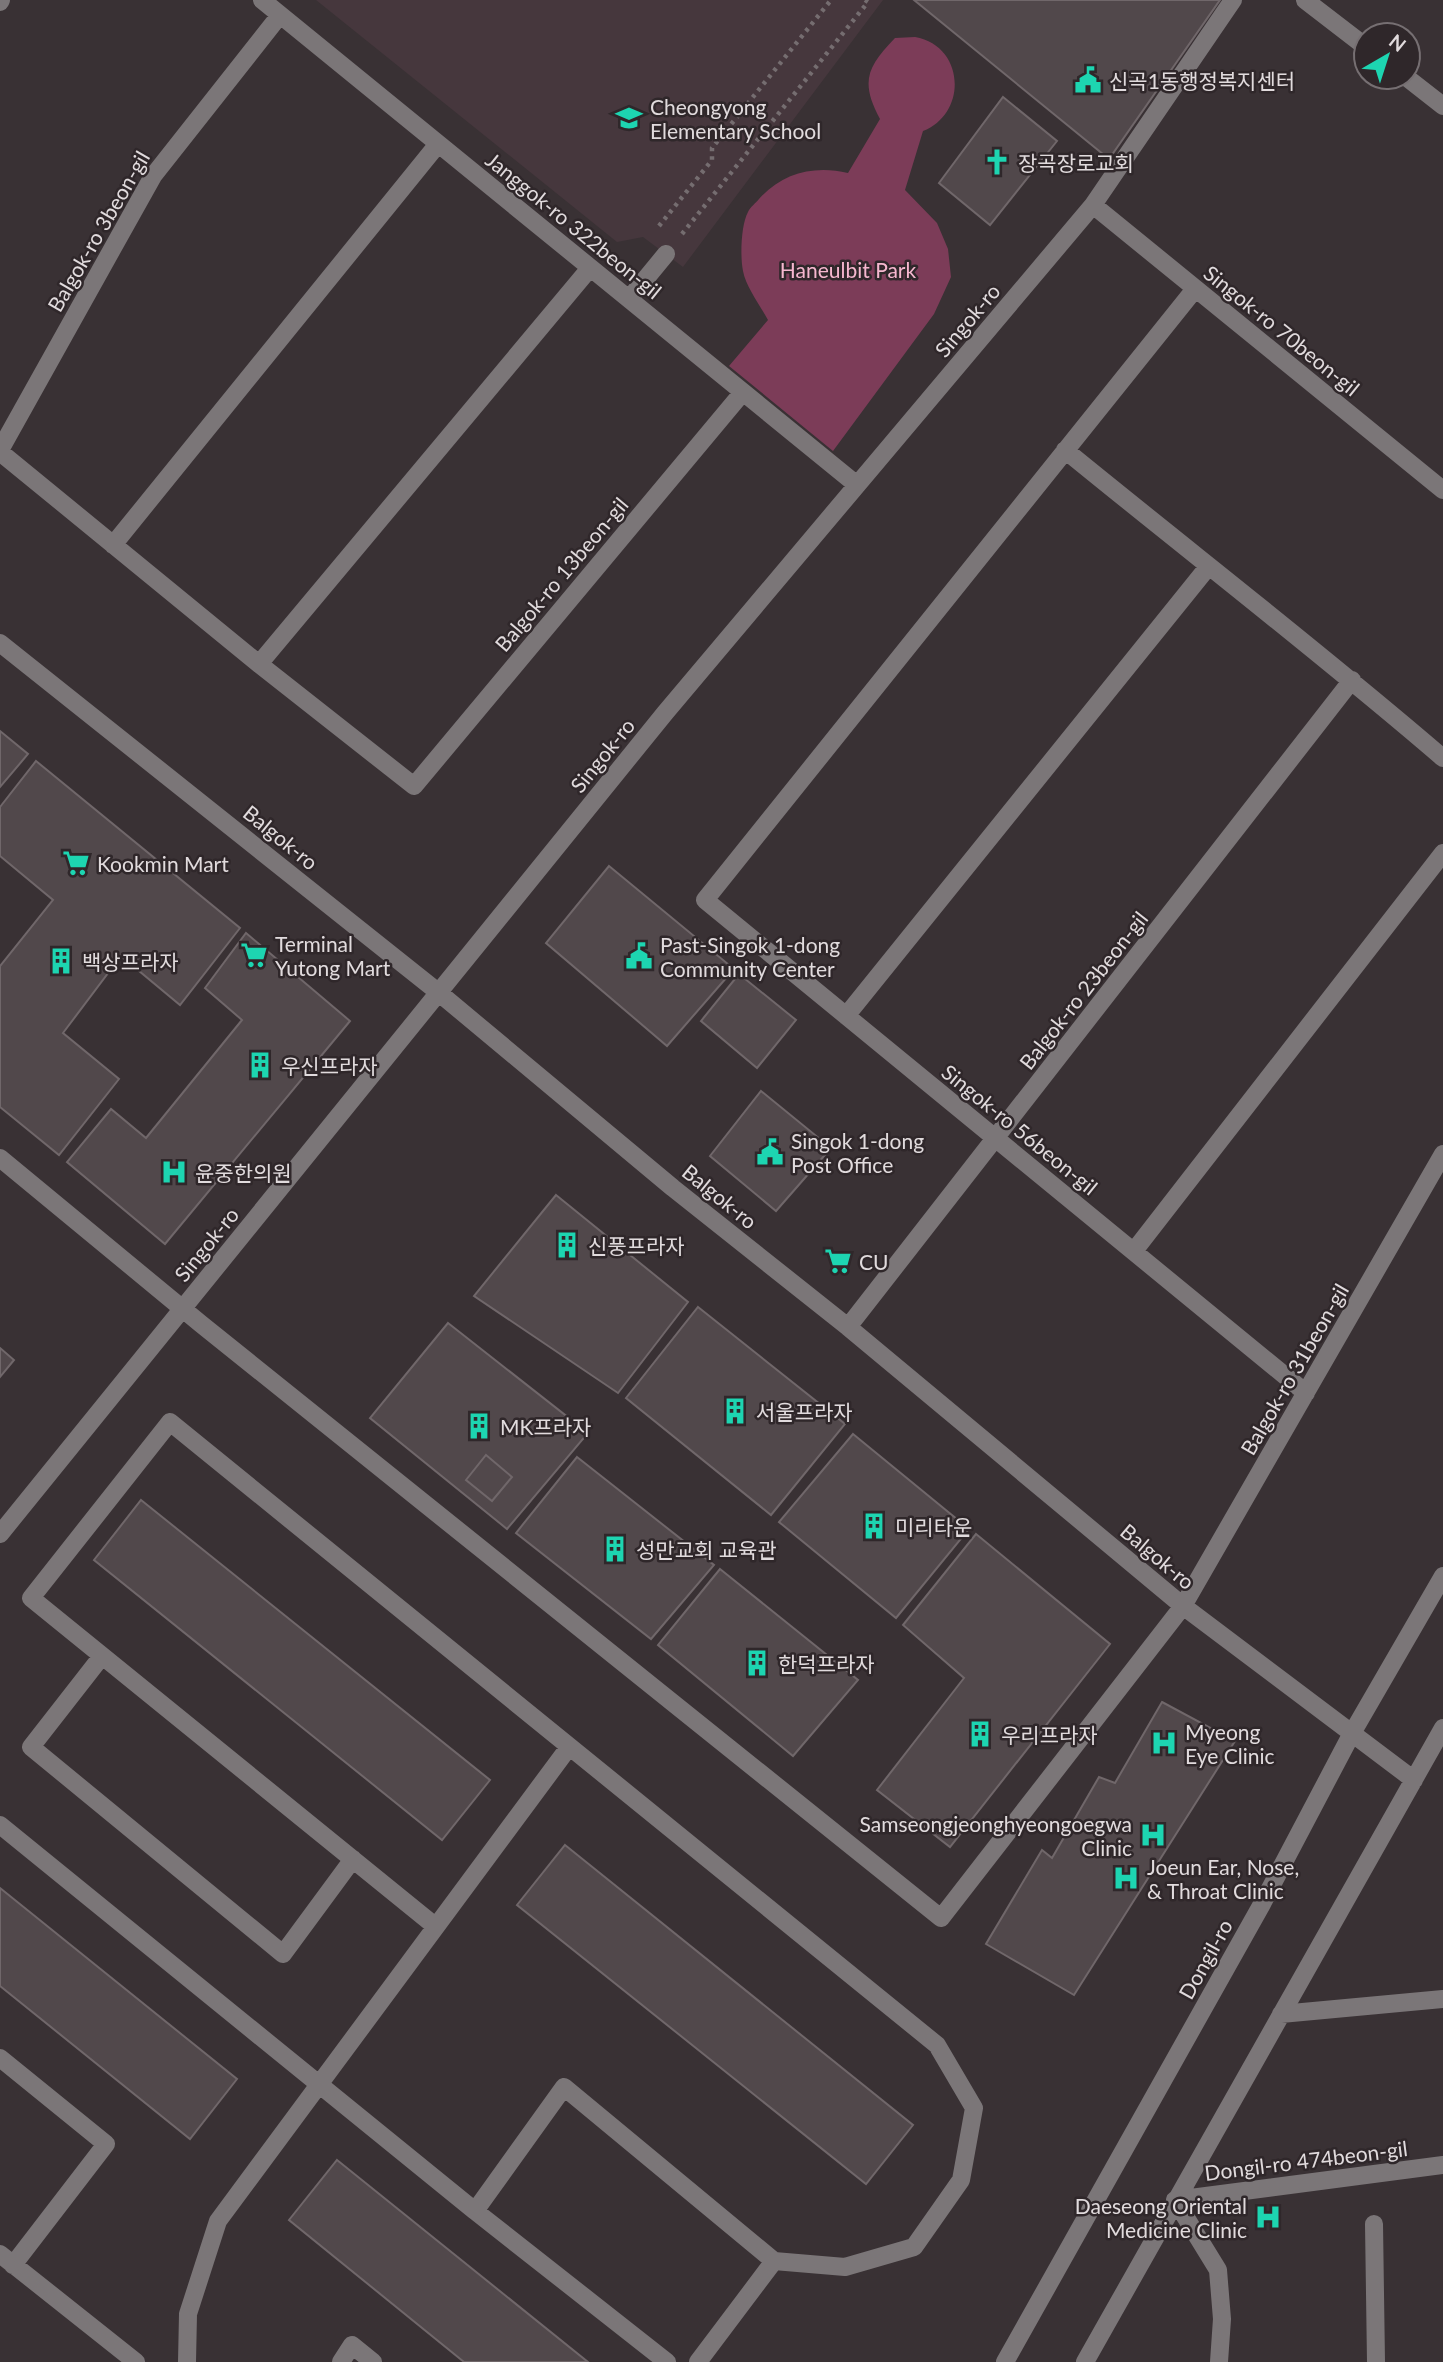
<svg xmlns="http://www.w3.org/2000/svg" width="1443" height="2362" font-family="Lato,'Noto Sans KR',sans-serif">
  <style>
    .built { fill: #46373d }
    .green { fill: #7c3c58 }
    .building { fill: #51484b; stroke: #70676a; stroke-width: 2 }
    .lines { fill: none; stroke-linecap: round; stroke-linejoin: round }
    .path { stroke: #756d70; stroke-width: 4.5; stroke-dasharray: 3.5 5; stroke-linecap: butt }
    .minor { stroke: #7b7678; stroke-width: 18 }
    .labels { text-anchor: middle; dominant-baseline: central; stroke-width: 5; stroke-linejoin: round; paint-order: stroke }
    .poi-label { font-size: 21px; fill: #e1dbdd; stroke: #2f272a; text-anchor: start }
    .street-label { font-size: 21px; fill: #e1dbdd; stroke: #2f272a }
    .park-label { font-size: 21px; fill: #f6b7cf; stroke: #2f272a }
  </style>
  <rect width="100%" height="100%" fill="#393134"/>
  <path class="built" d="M316,0H883L683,267L643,237L617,242Z"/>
  <path class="green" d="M915,37C965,46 968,113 923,131L905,190L937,223L948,249L951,277L934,314L833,451L729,366L768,320C760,305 746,287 743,271C740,256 741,225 748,212C750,207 756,203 759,199C782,173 814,165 848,173L880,119C860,82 867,67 895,38Z"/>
  <path class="building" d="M914,0H1220L1109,159Z
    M1003,97L1057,141L990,225L939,183Z
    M0,731L28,754L0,787Z
    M36,761L240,928L180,1005L121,956L63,1033L119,1079L59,1155L0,1107V966L53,900L0,856V807Z
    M609,866L734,969L667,1046L546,943Z
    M246,933L350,1021L165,1244L67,1162L111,1109L146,1138L242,1020L205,988Z
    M739,974L796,1020L757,1068L701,1021Z
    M761,1091L831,1148L776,1211L710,1156Z
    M556,1195L688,1302L618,1393L474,1296Z
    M698,1307L845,1424L771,1515L626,1398Z
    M448,1323L588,1433L507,1529L370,1418Z
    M0,1348L14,1360L0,1377Z
    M853,1434L969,1529L896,1618L779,1522Z
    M486,1455L512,1477L492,1501L466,1480Z
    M577,1457L714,1565L651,1639L516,1533Z
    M141,1500L490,1780L442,1840L94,1560Z
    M976,1534L1110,1644L950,1847L877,1790L964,1678L903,1625Z
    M720,1569L858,1680L793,1756L658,1645Z
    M1162,1702L1235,1741L1074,1995L986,1944L1042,1850L1052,1858L1099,1777L1115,1783Z
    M565,1845L913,2125L866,2184L517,1905Z
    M0,1888L237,2079L190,2139L0,1986Z
    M337,2160L588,2362H464L289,2220Z"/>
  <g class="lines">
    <path class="path" d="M659,226L712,160V148L831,0
      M682,234L868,2L865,0"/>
    <path class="minor" d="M262,0L857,485
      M1305,0L1366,47
      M0,2L1,0
      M1406,77L1443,106
      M1093,205L1443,490
      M1195,289L705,900L1306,1393
      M629,299L666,254
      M0,450L153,176L280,15
      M1065,450C1191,553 1320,652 1443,758
      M0,452L259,664L414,786L743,392
      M113,545L438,144
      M0,643L438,992L673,1188L848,1327L1183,1606L1414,1780
      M259,664L590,268
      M846,1016L1208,567
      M0,1158L201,1324L941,1918L1183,1606L1443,1154
      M1134,1251L1443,853
      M848,1327L1352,680
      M0,1534L665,713L1093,205L1233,0
      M102,1656L31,1747L283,1954L353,1859
      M0,1825L475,2211L564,2087L774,2261L845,2267L914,2247L961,2180L974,2108L937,2045L170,1422L31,1598L435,1926
      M1281,2014L1443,1999
      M0,2058L106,2144L13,2265
      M475,2211L667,2362
      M1374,2224L1376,2362
      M0,2254L136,2362
      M187,2362L188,2314L218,2221L569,1747
      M341,2362L352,2345L373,2362
      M698,2362L774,2261
      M1005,2362L1262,1904L1351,1735L1443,1576
      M1085,2362L1443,1728
      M1219,2362L1222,2319L1218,2270L1175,2200L1443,2165"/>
  </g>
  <defs>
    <g id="civic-bare" transform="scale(2.1)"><path d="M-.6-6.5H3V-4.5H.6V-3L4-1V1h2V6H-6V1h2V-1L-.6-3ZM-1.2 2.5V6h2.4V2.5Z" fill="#1dd5b1" stroke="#2f272a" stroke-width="2.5" paint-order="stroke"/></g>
    <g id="school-bare" transform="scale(2.1)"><path d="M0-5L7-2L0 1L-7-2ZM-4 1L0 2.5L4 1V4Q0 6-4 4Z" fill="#1dd5b1" stroke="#2f272a" stroke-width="2.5" paint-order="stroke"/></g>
    <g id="church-bare" transform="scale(2.1)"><path d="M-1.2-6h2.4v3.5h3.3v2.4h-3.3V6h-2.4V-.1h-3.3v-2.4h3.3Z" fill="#1dd5b1" stroke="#2f272a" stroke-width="2.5" paint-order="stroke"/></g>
    <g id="supermarket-bare" transform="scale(2.1)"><path d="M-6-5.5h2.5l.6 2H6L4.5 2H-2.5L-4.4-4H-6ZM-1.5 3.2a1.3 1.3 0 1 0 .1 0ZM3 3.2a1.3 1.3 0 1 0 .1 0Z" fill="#1dd5b1" stroke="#2f272a" stroke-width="2.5" paint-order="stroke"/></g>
    <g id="building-bare" transform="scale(2.1)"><path d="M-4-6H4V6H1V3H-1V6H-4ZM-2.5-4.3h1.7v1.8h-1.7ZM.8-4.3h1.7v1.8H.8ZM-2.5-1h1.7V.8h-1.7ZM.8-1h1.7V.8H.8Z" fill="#1dd5b1" stroke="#2f272a" stroke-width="2.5" paint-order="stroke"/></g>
    <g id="hospital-bare" transform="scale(2.1)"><path d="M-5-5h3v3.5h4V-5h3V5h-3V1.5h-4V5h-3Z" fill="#1dd5b1" stroke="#2f272a" stroke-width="2.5" paint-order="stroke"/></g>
  </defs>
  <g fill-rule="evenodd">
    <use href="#civic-bare" x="1088" y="80"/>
    <use href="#school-bare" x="629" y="118"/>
    <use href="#church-bare" x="997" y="162"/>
    <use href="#supermarket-bare" x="76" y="863"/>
    <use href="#supermarket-bare" x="254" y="955"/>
    <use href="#civic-bare" x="639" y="956"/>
    <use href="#building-bare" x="61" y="961"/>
    <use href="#building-bare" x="260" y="1065"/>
    <use href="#civic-bare" x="770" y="1152"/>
    <use href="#hospital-bare" x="174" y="1172"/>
    <use href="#building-bare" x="567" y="1245"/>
    <use href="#supermarket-bare" x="838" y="1261"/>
    <use href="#building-bare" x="735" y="1411"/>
    <use href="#building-bare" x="479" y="1426"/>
    <use href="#building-bare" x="874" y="1526"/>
    <use href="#building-bare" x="615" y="1549"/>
    <use href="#building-bare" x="757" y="1663"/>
    <use href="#building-bare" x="980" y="1734"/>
    <use href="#hospital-bare" x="1164" y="1743"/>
    <use href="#hospital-bare" x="1153" y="1835"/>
    <use href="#hospital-bare" x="1126" y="1878"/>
    <use href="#hospital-bare" x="1268" y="2217"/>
  </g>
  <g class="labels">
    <g class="poi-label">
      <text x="1109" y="80">신곡1동행정복지센터</text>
      <text x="650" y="106">Cheongyong<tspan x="650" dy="24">Elementary School</tspan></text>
      <text x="1018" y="162">장곡장로교회</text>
      <text x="97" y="863">Kookmin Mart</text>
      <text x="275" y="943">Terminal<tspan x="275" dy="24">Yutong Mart</tspan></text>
      <text x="660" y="944">Past-Singok 1-dong<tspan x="660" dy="24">Community Center</tspan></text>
      <text x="82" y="961">백상프라자</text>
      <text x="281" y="1065">우신프라자</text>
      <text x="791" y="1140">Singok 1-dong<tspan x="791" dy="24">Post Office</tspan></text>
      <text x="195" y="1172">윤중한의원</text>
      <text x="588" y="1245">신풍프라자</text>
      <text x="859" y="1261">CU</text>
      <text x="756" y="1411">서울프라자</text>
      <text x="500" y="1426">MK프라자</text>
      <text x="895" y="1526">미리타운</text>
      <text x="636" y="1549">성만교회 교육관</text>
      <text x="778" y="1663">한덕프라자</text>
      <text x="1185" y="1731">Myeong<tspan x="1185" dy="24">Eye Clinic</tspan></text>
      <text x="1001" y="1734">우리프라자</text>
      <text x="1132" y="1823" text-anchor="end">Samseongjeonghyeongoegwa<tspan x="1132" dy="24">Clinic</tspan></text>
      <text x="1147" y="1866">Joeun Ear, Nose,<tspan x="1147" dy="24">&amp; Throat Clinic</tspan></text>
      <text x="1247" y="2205" text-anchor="end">Daeseong Oriental<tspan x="1247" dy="24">Medicine Clinic</tspan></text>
    </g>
    <g class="street-label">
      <text transform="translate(574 225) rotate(39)">Janggok-ro 322beon-gil</text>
      <text transform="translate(98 231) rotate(-60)">Balgok-ro 3beon-gil</text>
      <text transform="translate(967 320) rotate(-50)">Singok-ro</text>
      <text transform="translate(1282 330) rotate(39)">Singok-ro 70beon-gil</text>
      <text transform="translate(561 574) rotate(-50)">Balgok-ro 13beon-gil</text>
      <text transform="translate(602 755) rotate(-51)">Singok-ro</text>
      <text transform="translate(281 837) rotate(39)">Balgok-ro</text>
      <text transform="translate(1083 990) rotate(-52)">Balgok-ro 23beon-gil</text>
      <text transform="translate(1020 1129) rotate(39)">Singok-ro 56beon-gil</text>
      <text transform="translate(720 1196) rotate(39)">Balgok-ro</text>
      <text transform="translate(206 1244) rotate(-51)">Singok-ro</text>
      <text transform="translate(1294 1369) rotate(-60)">Balgok-ro 31beon-gil</text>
      <text transform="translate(1158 1556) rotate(40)">Balgok-ro</text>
      <text transform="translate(1205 1959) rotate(-61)">Dongil-ro</text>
      <text transform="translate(1306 2160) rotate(-7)">Dongil-ro 474beon-gil</text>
    </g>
    <g class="park-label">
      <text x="848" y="269">Haneulbit Park</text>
    </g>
  </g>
  <g transform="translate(1387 56) rotate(39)"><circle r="33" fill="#2f272a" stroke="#766f72" stroke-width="2"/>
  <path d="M0-5L12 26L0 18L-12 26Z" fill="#1dd5b1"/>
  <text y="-10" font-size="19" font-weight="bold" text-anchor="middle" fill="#e1dbdd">N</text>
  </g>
</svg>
